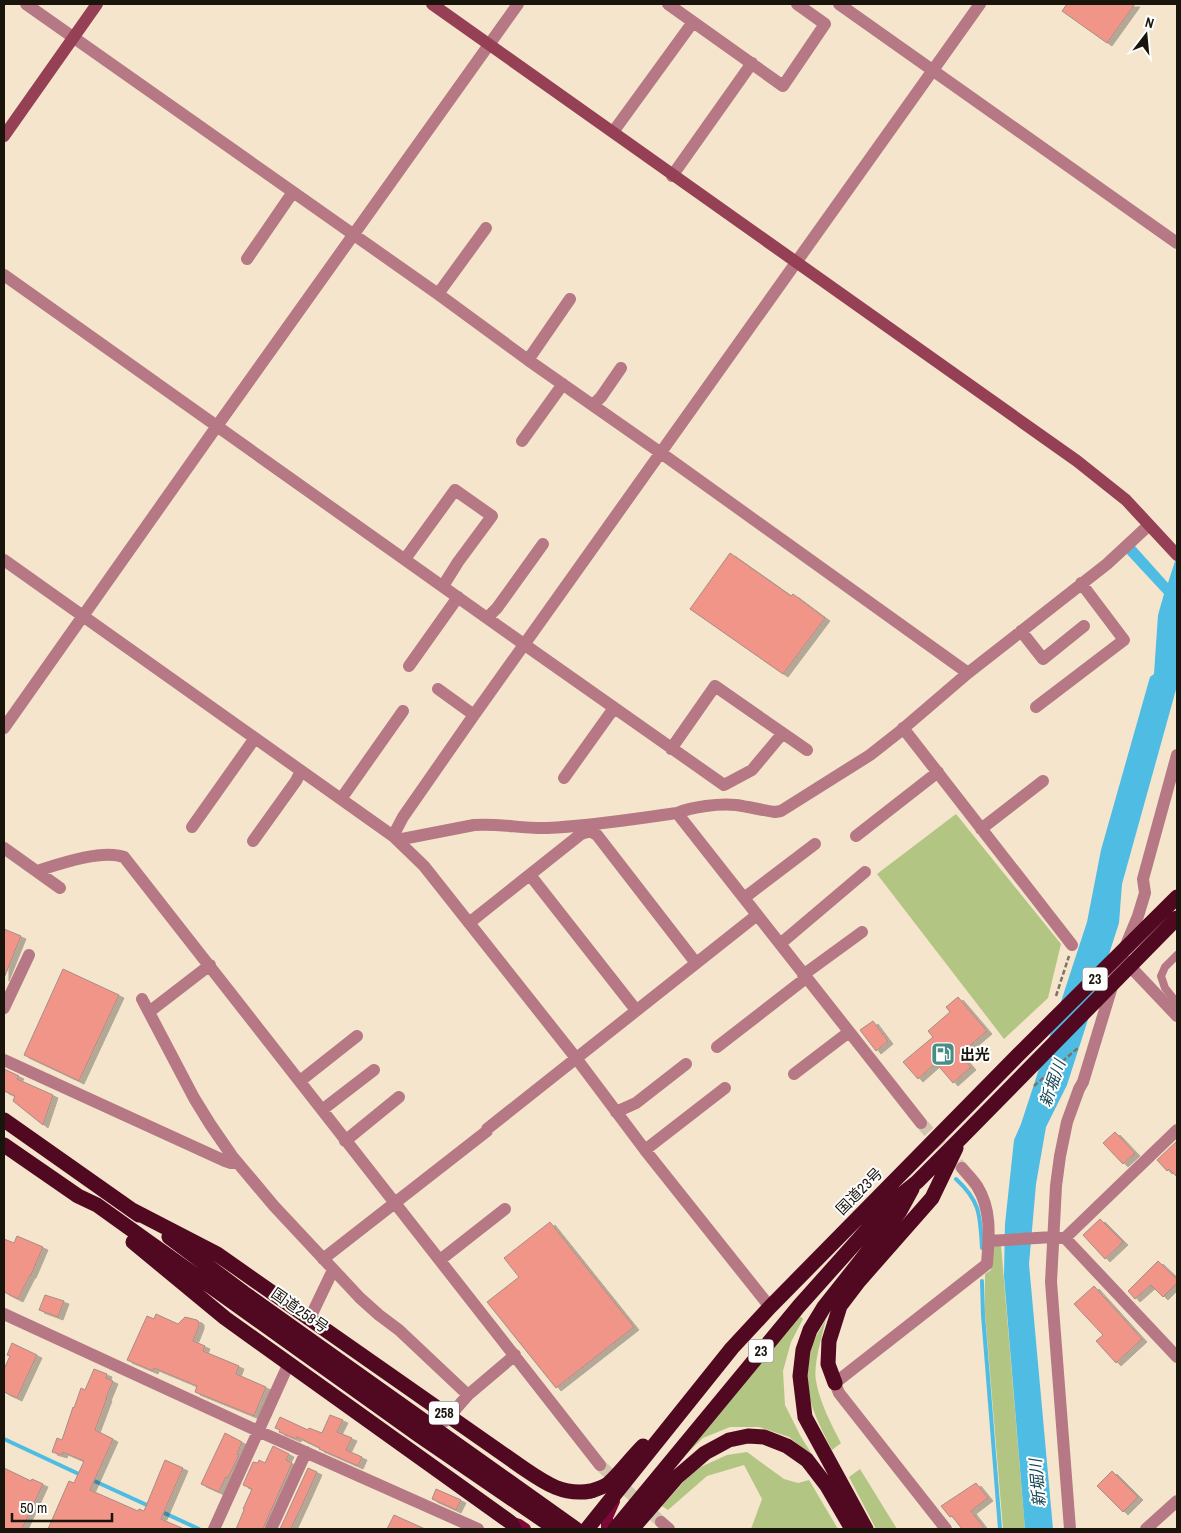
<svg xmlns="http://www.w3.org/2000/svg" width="1181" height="1533" font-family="'Archivo Narrow','Noto Sans JP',sans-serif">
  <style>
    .green { fill: #b3c583 }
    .water { fill: #4ebce3 }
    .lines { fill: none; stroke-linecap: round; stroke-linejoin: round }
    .stream { stroke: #4ebce3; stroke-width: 4 }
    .building { fill: #f19588; stroke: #a98c87; filter: url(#shadow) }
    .street-tunnel { stroke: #d3c6af; stroke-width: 12; stroke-dasharray: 12 6; stroke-linecap: butt }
    .path { stroke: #7d7363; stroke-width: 2.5; stroke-dasharray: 5 2.5; stroke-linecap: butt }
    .lane { stroke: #b57884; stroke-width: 8 }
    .street { stroke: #b57884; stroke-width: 12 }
    .secondary { stroke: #964055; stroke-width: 12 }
    .primary { stroke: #7d0735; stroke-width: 12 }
    .highway { stroke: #510821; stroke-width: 15 }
    .labels { text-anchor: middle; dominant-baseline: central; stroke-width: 4; stroke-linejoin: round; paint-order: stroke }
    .shield { fill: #fff; stroke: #5f5b55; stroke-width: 1 }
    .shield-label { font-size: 14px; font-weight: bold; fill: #1a150c }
    .poi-label { font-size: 15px; font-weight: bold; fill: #1a150c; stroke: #fff; text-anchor: start }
    .street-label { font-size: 15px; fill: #1a150c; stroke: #fff }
    .water-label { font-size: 16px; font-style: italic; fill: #164656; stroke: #fff }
  </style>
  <defs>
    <filter id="shadow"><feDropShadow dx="5" dy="3" stdDeviation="0" flood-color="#0004"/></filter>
  </defs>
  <rect width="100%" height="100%" fill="#f4e5cc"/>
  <path class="green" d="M956,814L1061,944L1048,998L1004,1039L877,874Z
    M1001,1245L1025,1529H1003L985,1313V1274L991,1270L993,1246Z
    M798,1314L803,1319L791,1342L783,1371L785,1405L801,1437L813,1456L789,1437L759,1427H730L703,1438L677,1463Z
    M826,1319C822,1336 813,1365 816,1381C820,1403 831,1424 841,1443L832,1450C814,1415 797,1382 813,1343C816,1335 822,1327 826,1319Z
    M747,1452L784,1479L798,1483L809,1480L838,1529H751L762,1499L744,1465L707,1476L668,1510L662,1506L694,1470L727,1455Z
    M860,1469L897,1529H876L849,1477Z"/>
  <path class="water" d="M1134,545L1168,583L1177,555V686L1122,884L1119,923L1067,1085L1046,1127L1036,1184L1029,1264L1053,1529H1025L1004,1276L1005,1224L1014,1140L1021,1124L1087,922L1101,850L1150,677L1154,674L1158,615L1164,594L1126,553Z"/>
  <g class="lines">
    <path class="stream" d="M956,1179C981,1202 980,1216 982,1248
      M982,1281L983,1315L1000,1529
      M4,1439L81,1475
      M90,1479L149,1506
      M160,1511L199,1529"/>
  </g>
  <path class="building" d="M1067,4H1135L1107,43L1062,11Z
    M730,553L791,596L793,594L825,618L783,674L690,609Z
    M4,929L21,936L4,978Z
    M63,969L119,995L79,1081L24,1055Z
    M958,997L987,1031L960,1054L971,1067L953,1083L936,1063L918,1079L903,1062L933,1037L928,1031L950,1012L946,1007Z
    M873,1021L888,1041L876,1051L860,1030Z
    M4,1069L19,1076L17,1079L53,1095L43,1125L13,1101L15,1096L4,1091Z
    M1115,1132L1135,1153L1123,1164L1103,1143Z
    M1177,1141V1177L1169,1169L1167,1171L1157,1160Z
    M1100,1219L1123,1242L1105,1259L1083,1235Z
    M550,1222L634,1327L556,1388L487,1302L519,1277L504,1258Z
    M17,1236L43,1247L31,1275H30L18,1299L4,1292V1239L14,1243Z
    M1158,1261L1177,1279V1283L1163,1297L1151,1285L1135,1299L1128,1291Z
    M1094,1286L1142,1339L1116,1363L1096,1341L1103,1335L1074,1304Z
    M45,1295L64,1301L58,1317L39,1310Z
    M156,1314L178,1324L185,1317L197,1320L199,1322V1326L193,1341L205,1346L203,1351L239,1366L236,1374L266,1387L254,1416L195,1392L197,1386L154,1368L153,1371L127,1360L147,1316L154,1319Z
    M12,1343L37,1355L17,1398L4,1392V1369L10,1356L7,1355Z
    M94,1369L107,1374L106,1378L113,1381L106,1398H107L95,1430L113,1439L90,1490L138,1511L139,1509L144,1511L165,1460L183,1468L161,1519L184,1529H48L69,1481L74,1483L84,1461L63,1452L62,1455L52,1452L57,1438L62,1440L73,1407L74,1408L81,1388L85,1390Z
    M330,1415L343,1420L337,1432L352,1438L346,1450L362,1457L358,1466L319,1449L320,1448L297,1437L296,1439L279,1432L280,1430L275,1428L280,1417L308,1430L309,1428L322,1433Z
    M225,1433L242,1442L237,1454L239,1455L228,1478L226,1477L219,1492L201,1484Z
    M273,1446L289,1454L286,1460L292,1463L263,1529H236L244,1510L243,1509L252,1489L243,1485L253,1462L258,1463L259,1460L265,1463Z
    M4,1468L31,1481L32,1479L43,1484L22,1529H4Z
    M308,1468L317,1472L304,1501L291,1529H280Z
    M1112,1471L1138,1497L1123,1512L1097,1486Z
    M976,1483L988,1498L971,1511L985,1529H962L952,1516L950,1517L941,1506Z
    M436,1489L461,1500L456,1510L432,1499Z
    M394,1515L425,1529H387Z"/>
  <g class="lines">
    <path class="street-tunnel" d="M921,1123L962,1168
      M600,1465L661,1522"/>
    <path class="path" d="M1056,996L1069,956
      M1034,1086L1079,1047"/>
    <path class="lane" d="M1177,955L1165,967L1161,976L1165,988L1177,1003"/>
    <path class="street" d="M26,4L438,294L528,360L661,453L968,673
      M668,4L783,86L825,24L797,4
      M839,4L1177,243
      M613,132L693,22
      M672,176L752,63
      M247,259L293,192
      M4,275L525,645L724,785L752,770L782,734
      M438,294L486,228
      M528,360L570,299
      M593,405L601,397L621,368
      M522,441L563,384
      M405,559L455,490L492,516L458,562L443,586
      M4,560L393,836L424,866L576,1058L645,1150L770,1307
      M487,618L497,608L543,544
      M1021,631L1043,659L1084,626
      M409,666L458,597
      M438,689L474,715
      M1036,707L1124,640L1081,583
      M4,728L217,426L518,4
      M903,728L1072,945
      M671,749L715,686L807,750
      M564,778L614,708
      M341,799L403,711
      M677,813L921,1123
      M589,825L590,831L597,835L696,963
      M192,827L255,738
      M981,829L1043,781
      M393,836L403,817L474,715L980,4
      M856,836L938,772
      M397,840L474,825C499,823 523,829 547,828C591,826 634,819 677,813C692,807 719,803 736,805C749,807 762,810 775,812L781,811L870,755L898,733L968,673L1107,564L1149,525
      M253,841L296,781L301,771
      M4,848L60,888
      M37,871C59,864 102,849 124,857L600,1465
      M530,875L636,1010
      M744,898L815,844
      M469,923L581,834L590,831
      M780,944L865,872
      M1123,959L1177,1016
      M803,975L862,932
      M142,999L194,1098L210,1124L232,1156L274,1206L360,1298L379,1315L399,1330L468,1395
      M4,1008L29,955
      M149,1012L210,965
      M717,1047L806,978
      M4,1060L225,1161L231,1163H238
      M794,1074L849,1032
      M300,1081L357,1036
      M322,1110L374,1070
      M616,1112L636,1103L686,1064
      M345,1141L399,1097
      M645,1150L725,1088
      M1065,1238L1177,1357
      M989,1241L1053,1237L1065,1238L1177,1130
      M323,1259L487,1131V1129L757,915
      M440,1260L505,1209
      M4,1314L258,1431L478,1529
      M310,1318L333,1270
      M445,1421L468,1395L515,1355
      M661,1522L669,1529
      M214,1529L289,1363
      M271,1529L306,1452
      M946,1529L839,1393L835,1383L987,1264C989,1237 992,1210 977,1186C973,1180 967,1174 962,1168
      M1070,1529L1051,1282L1056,1186L1060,1156L1067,1122L1079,1089L1083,1082L1121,957L1138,916L1145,893L1143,879L1177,755
      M1146,1529L1177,1501"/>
    <path class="secondary" d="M432,4L1077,461L1126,500L1177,555
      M4,136L97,4"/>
    <path class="primary" d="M510,1522L519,1525L525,1529
      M607,1529V1517L614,1501"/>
    <path class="highway" d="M4,1120L139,1215
      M4,1145L78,1196L97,1205L417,1434L556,1529
      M132,1210L217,1254L523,1468C545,1483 563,1496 591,1491C597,1489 604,1487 609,1483C621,1472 631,1458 643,1446
      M169,1237L244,1293L576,1529
      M133,1242L225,1318L510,1522L514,1529
      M835,1383L828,1364L829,1341L840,1306L859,1281L932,1198L956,1148
      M587,1529L732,1348L770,1307L1018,1055L1177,897
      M615,1529L799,1306L892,1202L917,1182L961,1138L1177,918
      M632,1529L677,1477L705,1453L729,1440L748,1436L764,1437L787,1446L807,1460L827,1486L852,1529
      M866,1529L805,1417L800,1376L803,1350L810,1330L824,1307L900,1211L912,1189"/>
  </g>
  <defs>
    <g id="fuel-square" transform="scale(1.25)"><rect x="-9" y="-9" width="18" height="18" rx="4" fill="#498e84" stroke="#fff"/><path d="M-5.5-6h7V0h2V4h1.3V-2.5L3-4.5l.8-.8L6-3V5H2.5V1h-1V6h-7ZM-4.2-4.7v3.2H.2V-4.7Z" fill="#fff"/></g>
  </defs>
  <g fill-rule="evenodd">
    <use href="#fuel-square" x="943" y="1054"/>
  </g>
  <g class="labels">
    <g class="shield">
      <rect x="1082.5" y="967.5" width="25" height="23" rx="4"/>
      <rect x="748.5" y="1339.5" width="25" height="23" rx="4"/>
      <rect x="429" y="1401.5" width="30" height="23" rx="4"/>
    </g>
    <g class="shield-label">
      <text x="1095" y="979">23</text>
      <text x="761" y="1351">23</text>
      <text x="444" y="1413">258</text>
    </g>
    <g class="poi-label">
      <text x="960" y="1054">出光</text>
    </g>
    <g class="street-label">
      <text transform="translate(859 1191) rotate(-45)">国道23号</text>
      <text transform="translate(300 1310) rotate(35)">国道258号</text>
    </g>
    <g class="water-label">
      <text transform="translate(1052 1083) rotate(-71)">新堀川</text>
      <text transform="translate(1037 1483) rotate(-95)">新堀川</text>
    </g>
  </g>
  <rect width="1181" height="1533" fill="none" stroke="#1a150c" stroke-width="10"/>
  <g transform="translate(1146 35) rotate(16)" stroke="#ffffff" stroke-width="4" paint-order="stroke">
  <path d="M0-4L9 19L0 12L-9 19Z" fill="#1a150c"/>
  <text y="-8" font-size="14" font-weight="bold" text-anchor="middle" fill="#1a150c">N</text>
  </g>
  <path d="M12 1513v8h100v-8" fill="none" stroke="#1a150c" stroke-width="2.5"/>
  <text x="20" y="1513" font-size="15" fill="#1a150c" stroke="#ffffff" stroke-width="4" paint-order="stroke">50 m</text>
</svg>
